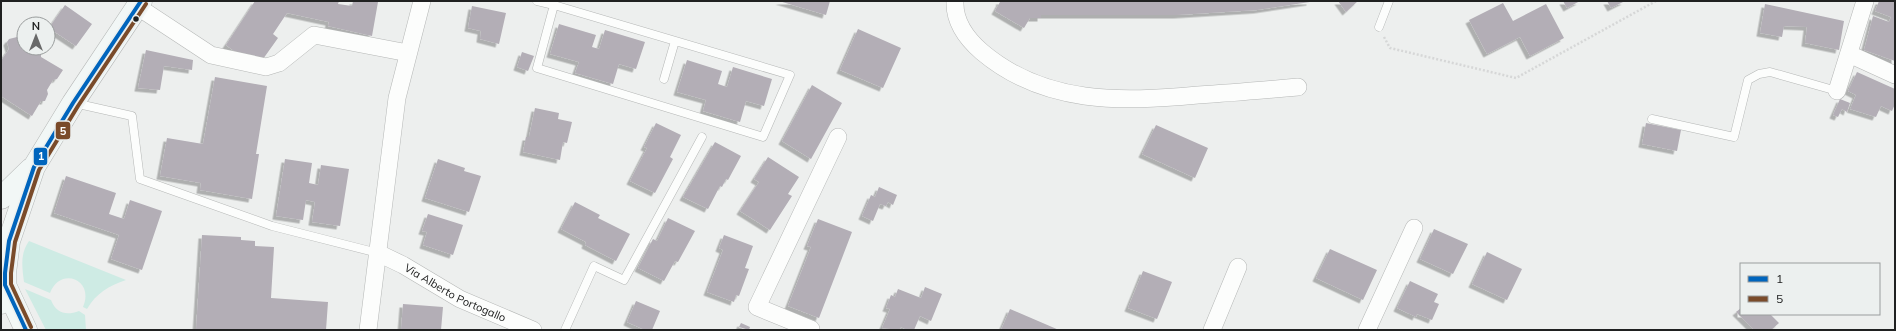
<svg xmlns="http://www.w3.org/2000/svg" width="1896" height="331" font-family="Mulish,sans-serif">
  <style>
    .green { fill: #ceebe4 }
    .building { fill: #b3aeb6; filter: url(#shadow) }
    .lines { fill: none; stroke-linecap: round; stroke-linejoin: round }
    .lane-casing { stroke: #b5b7b6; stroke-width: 9 }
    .street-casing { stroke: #b5b7b6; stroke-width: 18 }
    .secondary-casing { stroke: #b5b7b6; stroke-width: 23 }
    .path { stroke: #d6d7d7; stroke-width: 2.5; stroke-dasharray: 2 2; stroke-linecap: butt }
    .lane { stroke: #fcfdfc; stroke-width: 8 }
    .street { stroke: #fcfdfc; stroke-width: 17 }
    .secondary { stroke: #f2f7f6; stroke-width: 22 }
    .bus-1-casing { stroke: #ecf0ef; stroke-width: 7 }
    .bus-2-casing { stroke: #ecf0ef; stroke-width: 7 }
    .bus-1 { stroke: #0065bd; stroke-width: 4 }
    .bus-2 { stroke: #7a4b2a; stroke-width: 4 }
    .bus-dot { fill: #202121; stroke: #ecf0ef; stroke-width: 1.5 }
    .labels { text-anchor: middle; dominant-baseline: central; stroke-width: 3; stroke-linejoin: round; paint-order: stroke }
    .street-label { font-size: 11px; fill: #202121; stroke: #ecf0ef }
    .line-badge { stroke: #ecf0ef; stroke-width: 1.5 }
    .badge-label { font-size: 11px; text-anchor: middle; font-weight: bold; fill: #fff }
  </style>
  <defs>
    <filter id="shadow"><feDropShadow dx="-3.5" dy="3.5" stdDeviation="0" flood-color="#0004"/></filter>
  </defs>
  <rect width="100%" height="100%" fill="#edefee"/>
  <path class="green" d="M29,241L126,280C109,286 96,293 87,309L83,307C95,279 60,266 50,293L24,282C22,266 20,254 29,241Z
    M25,289L51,300C56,313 66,316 79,311L85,315L86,330H46Z"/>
  <path class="building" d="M255,1H339L338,4L352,6L353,1L378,2L372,36L328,26L329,22L287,13L273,34L278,38L263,59L238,54L226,45Z
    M779,1H830L826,15Z
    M999,1H1310V2L1257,10L1177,15H1041V18H1030L1024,28L995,11L1000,2Z
    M1338,1H1358L1346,12Z
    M1563,1H1580L1567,8Z
    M1607,1H1625L1611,8Z
    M1879,1H1895V61L1864,50L1873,16L1889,22L1891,17L1875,11Z
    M1503,3L1513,21L1546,4L1564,38L1530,56L1520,37L1487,54L1469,20Z
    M1765,4L1844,21L1839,50L1805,43L1807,27L1784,26L1782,37L1760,33Z
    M65,5L92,24L76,46L49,28Z
    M472,6L506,13L499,44L480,39L481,31L468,28Z
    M559,24L596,35L592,47L599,49L605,30L645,42L636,69L619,64L613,84L575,73L579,62L550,54Z
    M858,29L901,48L883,88L840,70Z
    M17,37L24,41V48H34L41,52V57L63,70L57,79L53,80L47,90L48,94L45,101H41L32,116L1,96V61L9,49L7,42L9,39Z
    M146,50L193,60L192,70L164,66L160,90L138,88Z
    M522,52L534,56L528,71L517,67Z
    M687,60L722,71L718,84L727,87L733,67L772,79L764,106L746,101L740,122L703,111L706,100L677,92Z
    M1857,72L1895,89V104L1892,111L1881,106L1876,117L1850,109L1856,95L1848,91Z
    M215,77L267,86L256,154H259L252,199L200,190L201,183L160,176L167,138L203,144Z
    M812,85L842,103L811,159L782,141Z
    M1840,99L1850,103L1847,112L1842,109L1838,117L1833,115Z
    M535,108L559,113L558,119L572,122L567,143L563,142L560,160L523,152L526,137H529Z
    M656,123L681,135L670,157L673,159L655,193L630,181L647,148L644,147Z
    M1646,123L1681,130L1677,151L1642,144Z
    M1156,125L1208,148L1195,178L1142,154Z
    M715,142L741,156L728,180L726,179L722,187L720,186L708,209L683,197Z
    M768,157L799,177L788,194L792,196L770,230L740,211L759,182L754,179Z
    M285,159L312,163L309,183L318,185L321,165L349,169L340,226L312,222L315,202L306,200L303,220L276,216Z
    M438,159L465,168L464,171L481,176L469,212L425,198Z
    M66,176L116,193L109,214L124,219L130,200L162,211L142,270L111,259L119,235L54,213Z
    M879,187L897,195L893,205L888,202L886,206L880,204L873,221L862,216L871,195L875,197Z
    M575,202L600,215L598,218L630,234L616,261L585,245L586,242L561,229Z
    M428,214L463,225L453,255L423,245L427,232L422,231Z
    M668,218L695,231L678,262L675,261L664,281L638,268L653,239L657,241Z
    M818,219L852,232L819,318L788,306L811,247L807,246Z
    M1434,229L1468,244L1453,274L1420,259Z
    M202,235L241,237V240L255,241V246L274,247L271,298L328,302L326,330H196Z
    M724,235L753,246L745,268L749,269L739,296L736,295L734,302L707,292L723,250L719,248Z
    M1330,249L1377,270L1363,300L1316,278Z
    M1487,252L1522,269L1507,300L1472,284Z
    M1143,271L1172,282L1157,319L1128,308Z
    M1410,281L1438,294L1434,302L1439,304L1432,320L1417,314L1416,317L1397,308Z
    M925,287L942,294L931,321L920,316L914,330H907L901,327L899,330L882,328L890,309L886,308L891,295L895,297L898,289L921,298Z
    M636,301L660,311L652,330H645L627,322Z
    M403,304L443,307L441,330H401Z
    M1741,308V314H1770L1779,323L1771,330H1754L1736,312Z
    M1010,309L1059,330H1001Z
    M741,323L750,327L749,330L739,327Z"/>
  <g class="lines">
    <g class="lane-casing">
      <path id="lane" d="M537,1L554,5
        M554,5L790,75L763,137L537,68Z
        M1379,27L1389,1
        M664,79L675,41
        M74,103L132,116L140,179L272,226L378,253
        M1652,119L1734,137L1748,80L1759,74L1770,72L1837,91
        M565,330L594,266L624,280L702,137"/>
    </g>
    <g class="street-casing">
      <g id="street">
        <path d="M955,1C954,23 967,39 982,52C1045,105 1121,102 1198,95C1231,93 1265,90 1298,87"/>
        <path d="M138,7L211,55L266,67L279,63L314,35L408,53"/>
        <path d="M1849,54L1895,75"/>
        <path d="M1837,91L1865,1"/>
        <path id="s1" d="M378,253L403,265L460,299L533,330"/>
        <path d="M368,330L397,98L422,1"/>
        <path d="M810,330L811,329L757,307L838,137"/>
        <path d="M1212,330L1238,267"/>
        <path d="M1367,330L1414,228"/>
      </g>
    </g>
    <g class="secondary-casing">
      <path id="secondary" d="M1,198L31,169
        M5,285L26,330
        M1,303L5,285V273L9,241L34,167L73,103L141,1"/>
    </g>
    <path class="path" d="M1384,37L1390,48L1516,78L1656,1"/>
    <use href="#lane" class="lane"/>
    <use href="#street" class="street"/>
    <use href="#secondary" class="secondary"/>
    <g class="bus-1-casing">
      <path id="bus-1" d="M26,330L5,285V273L9,241L34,167L73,103L141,1"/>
    </g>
    <g class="bus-2-casing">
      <path id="bus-2" d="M31,327L11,284V273L15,242L39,170L78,106L146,4"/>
    </g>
    <use href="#bus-1" class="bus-1"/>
    <use href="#bus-2" class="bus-2"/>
  </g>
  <circle class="bus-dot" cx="136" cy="19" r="3.5"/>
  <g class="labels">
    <g class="street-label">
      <text stroke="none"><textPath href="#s1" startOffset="87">Via Alberto Portogallo</textPath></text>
    </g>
  </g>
  <g class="line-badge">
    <rect x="55" y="121" width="16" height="19" rx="4" fill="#7a4b2a"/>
    <rect x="33" y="147" width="15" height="19" rx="4" fill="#0065bd"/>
  </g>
  <g class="badge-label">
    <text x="63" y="135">5</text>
    <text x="41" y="160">1</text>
  </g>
  <rect width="1896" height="331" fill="none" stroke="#202121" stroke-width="4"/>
  <rect x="1740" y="263" width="140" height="52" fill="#ecf0ef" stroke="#9a9d9d"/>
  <rect x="1748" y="276" width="20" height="6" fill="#0065bd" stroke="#9a9d9d"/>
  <text x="1776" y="283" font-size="12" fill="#202121">1</text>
  <rect x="1748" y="296" width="20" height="6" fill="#7a4b2a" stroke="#9a9d9d"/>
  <text x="1776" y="303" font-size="12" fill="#202121">5</text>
  <g transform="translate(36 36)"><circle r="19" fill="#ecf0ef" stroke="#9a9d9d"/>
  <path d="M0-3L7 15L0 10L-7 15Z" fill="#686969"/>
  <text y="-6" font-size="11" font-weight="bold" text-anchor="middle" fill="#202121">N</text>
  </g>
</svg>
